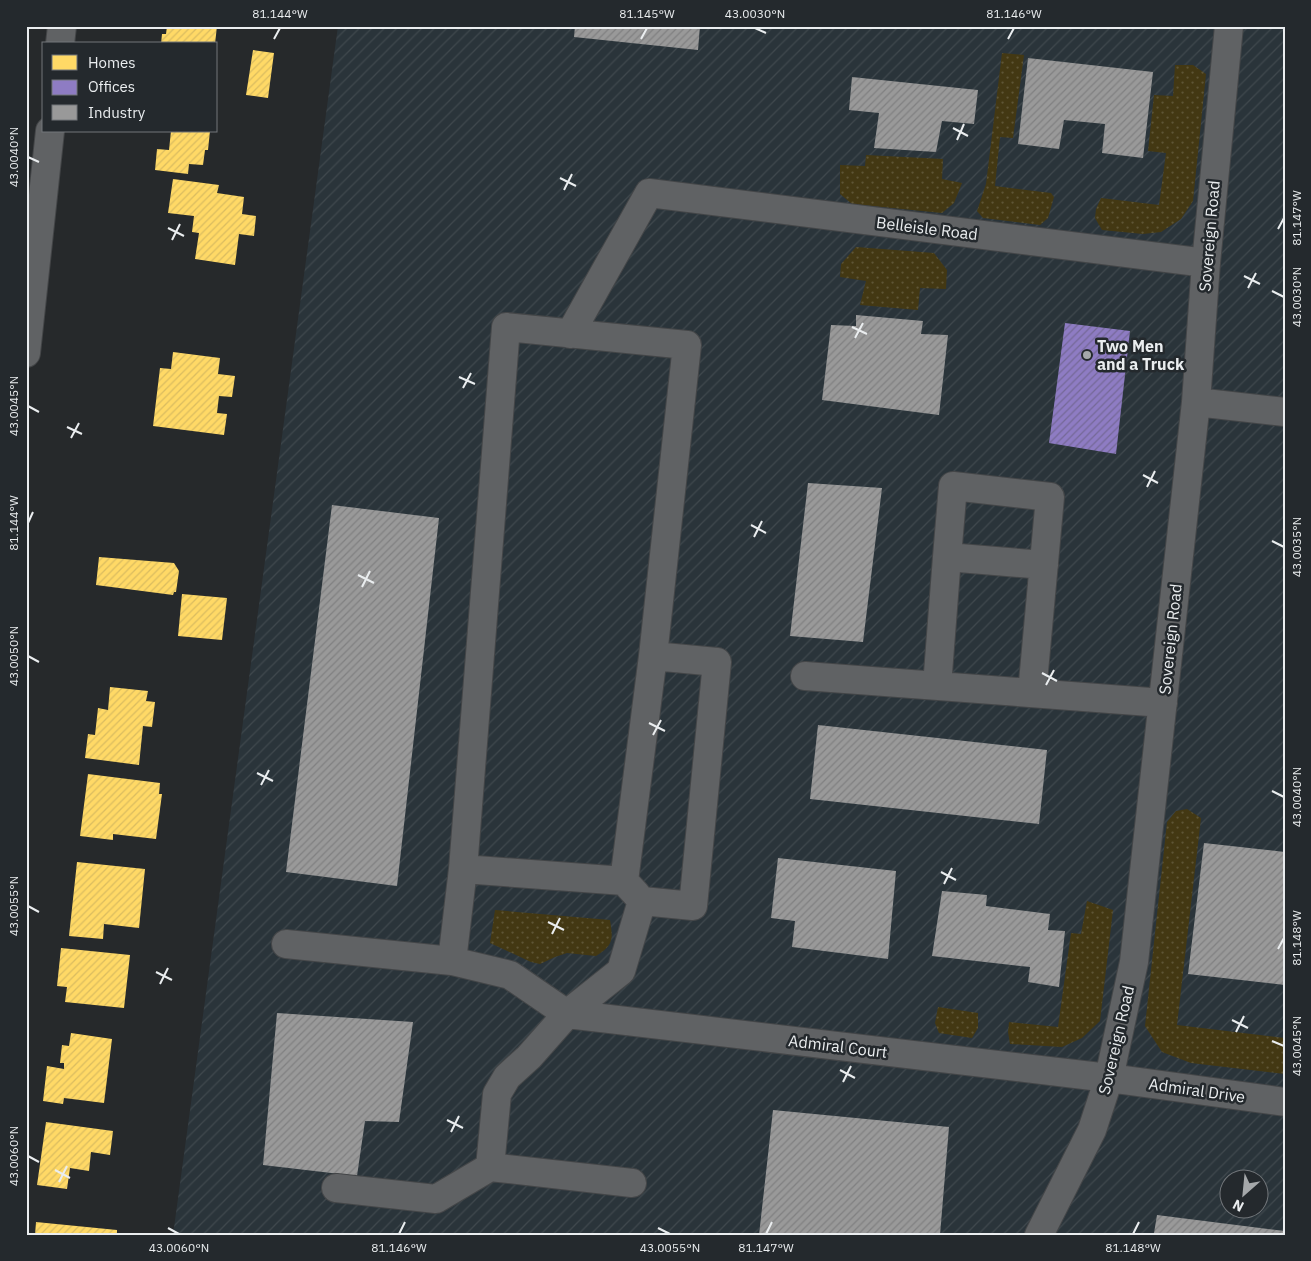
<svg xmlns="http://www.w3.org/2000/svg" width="1311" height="1261" font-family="'IBM Plex Sans',sans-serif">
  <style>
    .industrial { fill: url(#industrial-furrows); fill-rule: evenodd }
    .grass { fill: url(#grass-dots) }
    .homes { fill: url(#homes-hatch) }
    .offices { fill: url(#offices-hatch) }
    .industry { fill: url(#industry-hatch) }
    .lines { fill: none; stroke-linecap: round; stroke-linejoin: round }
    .minor-casing { stroke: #444648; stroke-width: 30 }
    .minor { stroke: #606264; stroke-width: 28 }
    .ticks { fill: none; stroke: #eaedef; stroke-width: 2 }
    .poi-dot { fill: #a5a8aa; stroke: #24292d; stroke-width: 2 }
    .labels { text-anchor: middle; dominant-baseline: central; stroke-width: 5; stroke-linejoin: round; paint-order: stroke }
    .street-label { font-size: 16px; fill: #eaedef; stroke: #24292d }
    .poi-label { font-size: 16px; font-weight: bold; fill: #eaedef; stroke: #24292d; text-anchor: start }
    .neatline { fill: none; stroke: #eaedef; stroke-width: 2 }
    .ticks-label { font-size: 12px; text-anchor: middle; fill: #eaedef }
  </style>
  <defs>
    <pattern id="industrial-furrows" width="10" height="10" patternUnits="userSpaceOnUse" patternTransform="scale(1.25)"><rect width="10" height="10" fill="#2a343a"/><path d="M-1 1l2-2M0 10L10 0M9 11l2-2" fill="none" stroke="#3f484d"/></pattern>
    <pattern id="grass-dots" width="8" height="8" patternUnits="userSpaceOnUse" patternTransform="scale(1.25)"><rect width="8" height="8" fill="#433813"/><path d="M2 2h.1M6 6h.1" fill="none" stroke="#5e5536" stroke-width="1.8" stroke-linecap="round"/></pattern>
    <pattern id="homes-hatch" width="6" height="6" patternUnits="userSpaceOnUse" patternTransform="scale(1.25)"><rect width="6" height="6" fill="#ffd966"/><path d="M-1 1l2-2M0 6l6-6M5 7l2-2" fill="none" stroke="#dabc60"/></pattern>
    <pattern id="offices-hatch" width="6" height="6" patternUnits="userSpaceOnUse" patternTransform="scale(1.25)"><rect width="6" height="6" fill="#8e7cc3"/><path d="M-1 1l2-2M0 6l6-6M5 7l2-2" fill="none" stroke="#756998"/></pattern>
    <pattern id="industry-hatch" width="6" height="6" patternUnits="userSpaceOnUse" patternTransform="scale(1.25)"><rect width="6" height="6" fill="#999"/><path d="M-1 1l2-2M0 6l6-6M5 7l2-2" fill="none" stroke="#808081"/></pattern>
  </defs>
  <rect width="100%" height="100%" fill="#26292b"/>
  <path class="industrial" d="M338,26H1285V1235H173ZM1228,1178H1258V1208H1228Z"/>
  <path class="grass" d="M1002,53L1024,55L1013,138L1000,137L995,186L1051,193L1054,197L1048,218L1040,225L983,218L977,211L986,184Z
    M1175,65H1193L1206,74L1193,201L1181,219L1161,232L1143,234L1102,230L1095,218L1096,209L1101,198L1159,205L1166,153L1148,151L1154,95L1173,96Z
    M866,155L943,159L942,179L962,183L954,203L942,213L852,204L840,194V165L865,166Z
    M856,247L934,253L947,270L946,289L920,288L918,310L860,305L866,281L840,277L841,264Z
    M1187,809L1201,818L1177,1025L1285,1038V1074L1191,1063L1162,1052L1145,1026L1167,822L1176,811Z
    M1087,901L1113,910L1100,1021L1082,1038L1062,1047L1010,1044L1008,1032L1009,1022L1058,1027L1071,933L1081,934Z
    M495,910L610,920C613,939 614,945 596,956L567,953L555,957L540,964L531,962L490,943Z
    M938,1007L978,1013V1028L972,1038L939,1033L935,1023Z"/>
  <path class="homes" d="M167,26H217L215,44H161L162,34H166Z
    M253,50L274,53L268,98L246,95Z
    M171,131H210L208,150H205L203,165L189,164L188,174L155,170L157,149L169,150Z
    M173,179L219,185L217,193L244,197L242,214L256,216L254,236L239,234L235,265L195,259L199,233L192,232L194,216L168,213Z
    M173,352L220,358L218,374L235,376L232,397L219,396L217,413L227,414L224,435L153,426L160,368L171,369Z
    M99,557L174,563L179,571L176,592H174L173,595L96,585Z
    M182,594L227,598L222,640L178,636Z
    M110,687L148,691L146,701L155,702L152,727L143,726L139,765L85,758L88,734L95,735L98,708L108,710Z
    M88,774L160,783L159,794H162L156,839L113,834V840L80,836Z
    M77,862L145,869L139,928L104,924L103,939L69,936Z
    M61,948L130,955L124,1008L65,1002L67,987L57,986Z
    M71,1033L112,1039L104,1103L64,1098L63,1104L43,1101L47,1066L64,1069V1063H60L62,1045L69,1046Z
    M46,1122L113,1131L110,1155L91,1152L89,1171L70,1168L67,1189L37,1185Z
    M36,1222L117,1230V1235H35Z"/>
  <path class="offices" d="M1065,323L1130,331L1116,454L1049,443Z"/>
  <path class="industry" d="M575,26H700L698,50L574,37Z
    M1028,58L1153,72L1143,158L1102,153L1105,124L1064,120L1059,149L1018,144Z
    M852,77L978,90L974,124L942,121L936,152L874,148L879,113L849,110Z
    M856,315L923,321L921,334L948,335L939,415L822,400L831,325L856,326Z
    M808,483L882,488L863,642L790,636Z
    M332,505L439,518L397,886L286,872Z
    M818,725L1047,750L1039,824L810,799Z
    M1204,843L1285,852V985L1188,974Z
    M778,858L896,871L888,959L792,947L795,921L771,918Z
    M942,891L987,895L986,906L1050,914L1048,930L1065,931L1059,987L1028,982L1030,967L932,956Z
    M277,1013L413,1022L399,1122L365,1121L357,1176L263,1165Z
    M773,1110L949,1127L940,1235H890L881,1233V1235H759Z
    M1157,1215L1285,1231V1235H1135L1136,1233H1154Z"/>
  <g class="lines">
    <g class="minor-casing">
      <path id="minor" d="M60,44L62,26
        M570,334L649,193L1206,263
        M26,353L50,131
        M1196,402L1285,412
        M947,557L1044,565
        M805,676L1163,703
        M937,686L947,557L953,486L1050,497L1032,693
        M463,869L624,881L636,894
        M624,881L653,656
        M286,944L452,961
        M632,1183L490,1167L497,1094L507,1077L529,1057L567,1014L621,971L642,901L693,906L717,662L653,656L687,345L506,327L463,869L452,961L510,975L567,1014L1109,1078L1285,1102
        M336,1188L436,1199L490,1167
        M1039,1235L1092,1130L1109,1078L1134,962L1196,402L1206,263L1229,26"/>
    </g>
    <use href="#minor" class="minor"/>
  </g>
  <path class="ticks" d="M755,28L766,33M274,39L280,28M641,39L647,28M1008,39L1014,28M953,128L968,136M957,140L964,124M28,157L39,162M560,178L576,186M564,190L572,174M168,228L184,236M1278,229L1284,218M172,240L180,224M1244,276L1260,284M1248,288L1256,273M1272,291L1284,297M852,327L867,334M855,338L863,323M459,377L475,384M463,388L471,373M28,406L39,412M67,427L82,434M71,438L79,423M1143,475L1158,483M1147,487L1155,471M28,523L33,512M751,525L766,533M754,537L762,521M1272,541L1284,547M358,575L374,583M362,587L370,571M28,656L39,662M1042,673L1057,681M1046,685L1054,670M649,723L665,731M653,735L661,720M257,773L273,781M261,785L269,770M1272,791L1284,797M941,872L956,880M944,884L952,868M28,906L39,912M548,922L564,930M552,934L560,918M1278,949L1284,938M156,972L172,980M160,984L168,968M1232,1020L1248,1028M1236,1032L1244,1016M1272,1041L1284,1046M840,1070L855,1078M843,1082L851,1066M447,1120L463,1128M451,1132L459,1116M28,1156L39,1162M55,1170L70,1178M59,1182L67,1166M168,1228L179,1234M658,1228L670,1234M399,1234L405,1222M766,1234L772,1222M1133,1234L1139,1222"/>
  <circle class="poi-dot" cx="1087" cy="355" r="5"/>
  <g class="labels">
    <g class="street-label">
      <text transform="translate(927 228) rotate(7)">Belleisle Road</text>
      <text transform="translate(1209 236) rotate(-85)">Sovereign Road</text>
      <text transform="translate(1170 639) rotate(-84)">Sovereign Road</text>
      <text transform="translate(1116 1040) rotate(-77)">Sovereign Road</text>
      <text transform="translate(838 1046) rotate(7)">Admiral Court</text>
      <text transform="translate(1197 1090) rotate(8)">Admiral Drive</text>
    </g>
    <g class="poi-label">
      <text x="1097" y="346">Two Men<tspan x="1097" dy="18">and a Truck</tspan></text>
    </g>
  </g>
  <rect width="1311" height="1261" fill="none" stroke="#24292d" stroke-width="55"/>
  <rect x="42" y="42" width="175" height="90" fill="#24292d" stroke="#73777b"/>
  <rect x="52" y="55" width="25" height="15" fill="#ffd966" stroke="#73777b"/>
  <text x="88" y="68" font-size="15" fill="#eaedef">Homes</text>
  <rect x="52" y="80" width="25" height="15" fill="#8e7cc3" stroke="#73777b"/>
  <text x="88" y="92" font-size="15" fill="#eaedef">Offices</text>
  <rect x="52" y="105" width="25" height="15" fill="#999999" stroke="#73777b"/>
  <text x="88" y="118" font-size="15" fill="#eaedef">Industry</text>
  <g transform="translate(1244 1194) rotate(207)"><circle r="24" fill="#24292d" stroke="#73777b"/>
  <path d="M0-4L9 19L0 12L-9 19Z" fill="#a5a8aa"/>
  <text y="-8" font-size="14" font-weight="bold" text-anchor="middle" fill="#eaedef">N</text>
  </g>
  <rect x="28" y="28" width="1256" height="1206" class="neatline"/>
  <g class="ticks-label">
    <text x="280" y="18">81.144°W</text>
    <text x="647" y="18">81.145°W</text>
    <text x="755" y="18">43.0030°N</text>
    <text x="1014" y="18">81.146°W</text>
    <text transform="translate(14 157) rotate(-90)" y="4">43.0040°N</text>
    <text transform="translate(1297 218) rotate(-90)" y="4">81.147°W</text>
    <text transform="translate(1297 297) rotate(-90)" y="4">43.0030°N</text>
    <text transform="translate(14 406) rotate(-90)" y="4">43.0045°N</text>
    <text transform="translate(14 523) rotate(-90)" y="4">81.144°W</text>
    <text transform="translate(1297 547) rotate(-90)" y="4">43.0035°N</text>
    <text transform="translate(14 656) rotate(-90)" y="4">43.0050°N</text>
    <text transform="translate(1297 797) rotate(-90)" y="4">43.0040°N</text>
    <text transform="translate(14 906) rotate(-90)" y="4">43.0055°N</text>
    <text transform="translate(1297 938) rotate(-90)" y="4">81.148°W</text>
    <text transform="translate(1297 1046) rotate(-90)" y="4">43.0045°N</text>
    <text transform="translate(14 1156) rotate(-90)" y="4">43.0060°N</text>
    <text x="179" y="1252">43.0060°N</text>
    <text x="399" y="1252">81.146°W</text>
    <text x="670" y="1252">43.0055°N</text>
    <text x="766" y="1252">81.147°W</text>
    <text x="1133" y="1252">81.148°W</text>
  </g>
</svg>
